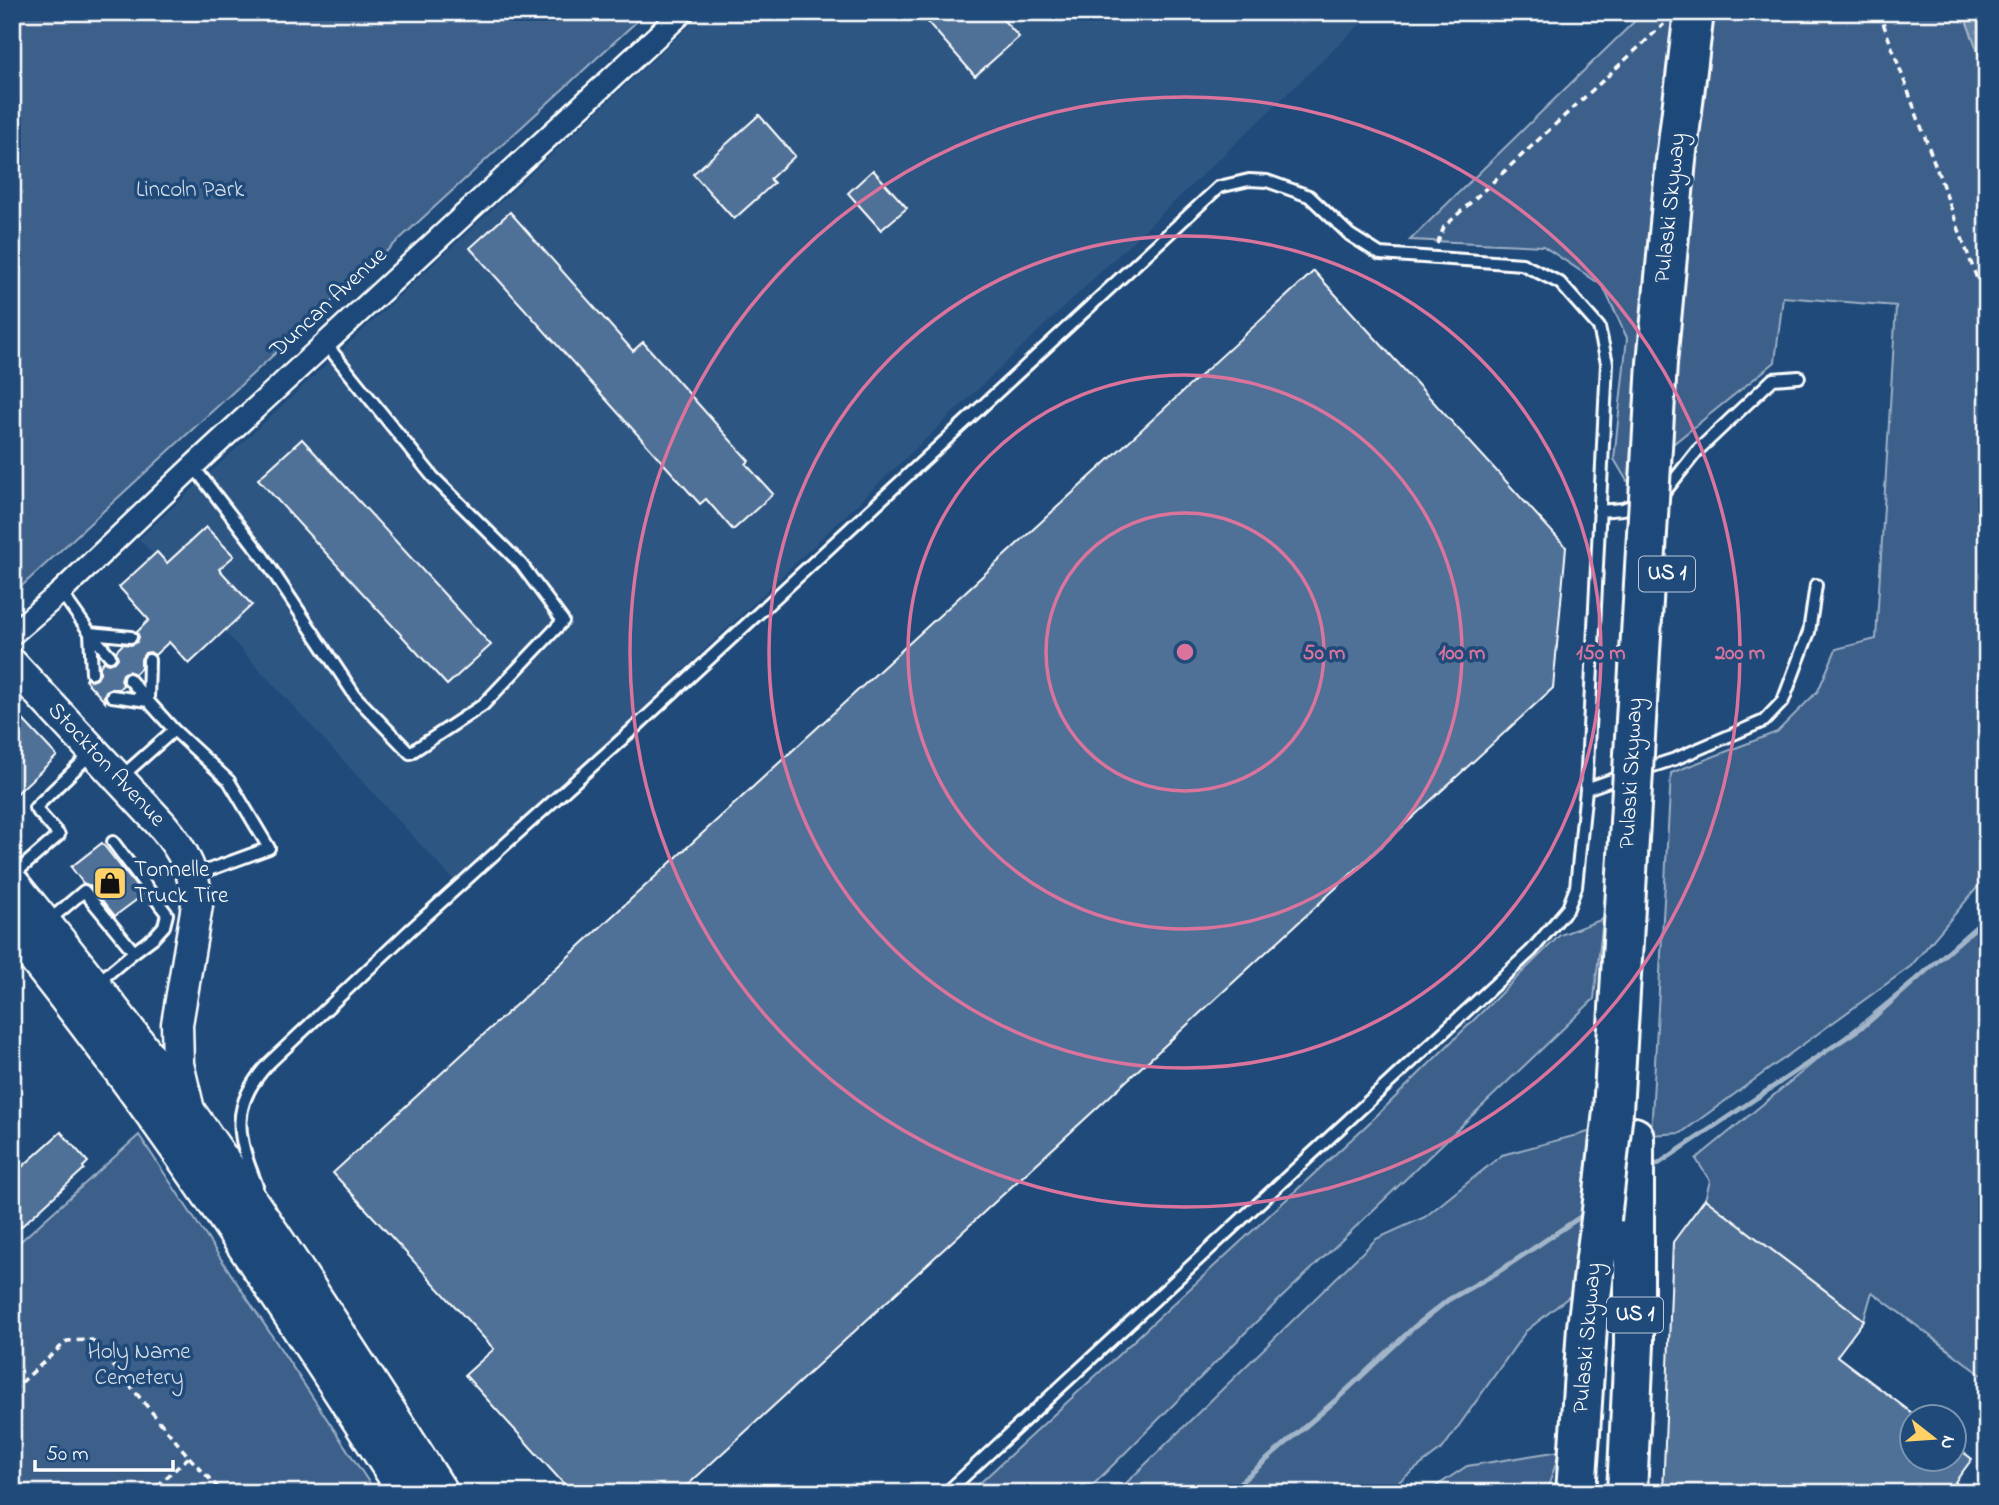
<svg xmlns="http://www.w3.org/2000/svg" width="1999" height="1505" font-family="'Indie Flower',sans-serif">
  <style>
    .built { fill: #2e5683 }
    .green { fill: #3c618b; stroke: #9eb0c5; stroke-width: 2 }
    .water { fill: #6583a4; stroke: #a3b5c8; stroke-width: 2 }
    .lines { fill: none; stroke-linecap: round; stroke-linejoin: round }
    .stream { stroke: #a3b5c8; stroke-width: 5 }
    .building { fill: #507197; stroke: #fff; stroke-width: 2 }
    .service-casing { stroke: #fff; stroke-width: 16 }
    .minor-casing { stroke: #fff; stroke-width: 26 }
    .secondary-casing { stroke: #fff; stroke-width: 35 }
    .trunk-casing { stroke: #fff; stroke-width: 40 }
    .motorway-casing { stroke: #fff; stroke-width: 44 }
    .path { stroke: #fff; stroke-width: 3.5; stroke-dasharray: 7 5; stroke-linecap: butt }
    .service { stroke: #1f4a7a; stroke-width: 10 }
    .minor { stroke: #1f4a7a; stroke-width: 21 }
    .secondary { stroke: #1f4a7a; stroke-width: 30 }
    .trunk { stroke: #1f4a7a; stroke-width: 35 }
    .motorway { stroke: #1f4a7a; stroke-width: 38 }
    .motorway-bridge-casing { stroke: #fff; stroke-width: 44; stroke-linecap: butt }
    .motorway-bridge { stroke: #1f4a7a; stroke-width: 38 }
    .ring { fill: none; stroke: #da749d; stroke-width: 3.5 }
    .labels { text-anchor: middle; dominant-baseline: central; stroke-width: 7; stroke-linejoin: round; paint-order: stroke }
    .shield { fill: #1f4a7a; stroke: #bcc9d7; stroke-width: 2 }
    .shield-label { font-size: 21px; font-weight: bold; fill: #fff }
    .park-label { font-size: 23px; fill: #d8dfe8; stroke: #1f4a7a }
    .street-label { font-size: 23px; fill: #fff; stroke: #1f4a7a }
    .poi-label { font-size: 23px; fill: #fff; stroke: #1f4a7a; text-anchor: start }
    .centre { fill: #da749d; stroke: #1f4a7a; stroke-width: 3.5 }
    .ring-label { font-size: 21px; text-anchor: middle; font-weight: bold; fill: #da749d; stroke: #1f4a7a; stroke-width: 7; stroke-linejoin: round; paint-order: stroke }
  </style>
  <rect width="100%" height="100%" fill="#1f4a7a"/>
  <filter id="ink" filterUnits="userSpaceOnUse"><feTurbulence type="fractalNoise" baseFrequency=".0143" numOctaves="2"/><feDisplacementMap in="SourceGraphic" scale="14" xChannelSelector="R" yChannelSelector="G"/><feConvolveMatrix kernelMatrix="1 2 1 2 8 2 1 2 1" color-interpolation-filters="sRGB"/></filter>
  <g filter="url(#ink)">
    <path class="built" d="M704,12H1373L458,885L139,539Z"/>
    <path class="green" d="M12,12H647L12,595Z
      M1644,12H1963L1987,75V876L1911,966L1681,1133L1651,1135L1671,773L1777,732L1818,691L1836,649L1876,639L1896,306L1783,297L1775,362L1627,481L1614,459L1627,338L1603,286L1543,246L1410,240Z
      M1603,919L1594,999L1253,1325L1085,1493H969L1370,1122L1560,935Z
      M1987,920V1379L1872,1292L1864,1320L1705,1199L1710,1181L1696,1159Z
      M1592,1131L1585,1213L1570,1296L1526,1331L1443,1448L1384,1493H1116L1376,1239L1425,1217L1502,1155Z
      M139,1135L376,1493H12V1249Z
      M1560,1451L1546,1493H1426L1467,1466Z"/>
    <path class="water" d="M1963,12H1987V75Z"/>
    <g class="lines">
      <path class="stream" d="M1649,1170L1865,1025L1987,917
        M1228,1493L1336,1400L1413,1328L1448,1300L1498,1272L1586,1213"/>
    </g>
    <path class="building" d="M919,12H996L1019,37L975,76Z
      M759,115L795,156L770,179L774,183L734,219L693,174Z
      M873,170L907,208L881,230L848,193Z
      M510,212L633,351L643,342L749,461L746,464L773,494L733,530L706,499L700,504L470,248Z
      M1314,271L1566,547L1553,688L679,1493H572L465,1375L494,1349L333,1173Z
      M302,439L491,645L447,685L258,479Z
      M206,527L234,556L219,569L252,605L189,664L169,642L155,655L150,652L145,653L141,659V668L135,674L128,671L123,674L121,680L123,685L119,689H110L106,691L104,696L105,702L85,680L86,678L92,681L97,679L100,673V666L104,661L108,664L115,662L118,658L116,651L123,644L131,645L137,642L139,637L137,632L149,620L119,587L157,552L167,563Z
      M12,708L57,756L12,798Z
      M102,843L143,895L115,916L90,886L83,883L71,867Z
      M61,1132L88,1162L83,1167L84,1169L12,1235V1176Z
      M1705,1199L1864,1320L1837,1356L1912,1413V1460H1954V1445L1972,1459L1955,1482L1969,1493H1663L1673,1242Z"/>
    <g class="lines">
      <g class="service-casing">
        <path id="service" d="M193,466L263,557L356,697L410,753L483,705L563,621L521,564L433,477L325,343
          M1659,495L1663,494L1697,451L1773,379L1799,377
          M1599,511L1623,509L1641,502
          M61,592L90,633L92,673
          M90,633L131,637
          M90,633L110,656
          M129,679L148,701
          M112,696L148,701L174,730L121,777
          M148,701L149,660
          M174,730L229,781L269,848L195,875
          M1641,770L1675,759L1764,721L1783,701L1809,632L1816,585
          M1586,789L1626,775
          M12,876L59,835L35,808L93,752
          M46,923L84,891L134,952L154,937L164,926L167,914L113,842
          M96,984L134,952
          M257,1186C237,1137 229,1105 269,1063L409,931L641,722L1219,187L1249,180L1267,181L1309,196L1350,235L1380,254L1522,264L1560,283L1599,327L1607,363L1586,789L1576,887L1568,908L1531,951L946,1493"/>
      </g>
      <g class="minor-casing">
        <path id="minor" d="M12,634L61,592L193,466L683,12"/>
      </g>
      <g class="secondary-casing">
        <path id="secondary" d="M12,664L162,825C182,848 196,873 197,905L177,1024L178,1064L189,1110"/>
      </g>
      <g class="trunk-casing">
        <path id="trunk" d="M12,885C60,944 108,1004 153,1065C255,1203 347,1348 440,1493
          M12,928C157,1107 283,1299 407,1493"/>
      </g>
      <g class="motorway-casing">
        <path id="motorway" d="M1576,1493L1587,1327L1601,1219
          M1627,1493L1634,1344V1137"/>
      </g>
      <path class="path" d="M1879,12L1987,306
        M1437,244L1444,227L1664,24
        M12,1391L67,1341L92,1340L189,1457L149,1493
        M189,1457L223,1493
        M12,1477L27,1493"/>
      <use href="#service" class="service"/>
      <use href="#minor" class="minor"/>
      <use href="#secondary" class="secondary"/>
      <use href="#trunk" class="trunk"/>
      <use href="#motorway" class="motorway"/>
      <g class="motorway-bridge-casing">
        <path id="motorway-bridge" d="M1601,1219L1613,1111L1657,363L1676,160L1694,12"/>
      </g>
      <use href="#motorway-bridge" class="motorway-bridge"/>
    </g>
  </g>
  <g class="ring">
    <circle cx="1185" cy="652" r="139"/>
    <circle cx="1185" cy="652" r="277"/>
    <circle cx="1185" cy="652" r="416"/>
    <circle cx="1185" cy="652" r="555"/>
  </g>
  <defs>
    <g id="shop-square" transform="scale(1.75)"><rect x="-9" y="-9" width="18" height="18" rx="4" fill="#ffd166" stroke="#1f4a7a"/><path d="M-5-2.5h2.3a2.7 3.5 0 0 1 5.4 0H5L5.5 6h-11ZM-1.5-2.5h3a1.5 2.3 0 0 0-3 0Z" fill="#111"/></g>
  </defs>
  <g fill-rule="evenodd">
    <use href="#shop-square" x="110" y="883"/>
  </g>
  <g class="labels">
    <g class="shield">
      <rect x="1639" y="556.5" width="56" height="35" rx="5"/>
      <rect x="1607" y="1297.5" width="56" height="35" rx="5"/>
    </g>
    <g class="shield-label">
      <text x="1667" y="574">US 1</text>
      <text x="1635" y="1315">US 1</text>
    </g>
    <g class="park-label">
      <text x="190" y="190">Lincoln Park</text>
      <text x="139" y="1352">Holy Name<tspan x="139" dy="26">Cemetery</tspan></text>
    </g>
    <g class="street-label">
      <text transform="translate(1671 208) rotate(-84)">Pulaski Skyway</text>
      <text transform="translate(329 303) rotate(-43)">Duncan Avenue</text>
      <text transform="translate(106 765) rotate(47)">Stockton Avenue</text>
      <text transform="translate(1632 773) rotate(-87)">Pulaski Skyway</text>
      <text transform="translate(1588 1338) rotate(-85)">Pulaski Skyway</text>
    </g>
    <g class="poi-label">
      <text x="134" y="870">Tonnelle<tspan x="134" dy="26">Truck Tire</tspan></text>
    </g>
  </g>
  <circle cx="1185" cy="652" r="10" class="centre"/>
  <g class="ring-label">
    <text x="1324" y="659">50 m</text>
    <text x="1462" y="659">100 m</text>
    <text x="1601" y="659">150 m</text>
    <text x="1740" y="659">200 m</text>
  </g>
  <rect width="1999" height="1505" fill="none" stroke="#1f4a7a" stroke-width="42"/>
  <rect x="21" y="21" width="1957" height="1463" fill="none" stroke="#fff" stroke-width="2.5" filter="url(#ink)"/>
  <g transform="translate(1933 1438) rotate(107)"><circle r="33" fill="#1f4a7a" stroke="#7992af" stroke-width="2"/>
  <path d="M0-5L12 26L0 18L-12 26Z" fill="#ffd166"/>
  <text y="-10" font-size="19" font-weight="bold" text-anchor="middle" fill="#ffffff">N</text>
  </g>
  <path d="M35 1460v10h138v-10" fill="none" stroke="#ffffff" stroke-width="3.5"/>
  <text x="46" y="1460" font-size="21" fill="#ffffff" stroke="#1f4a7a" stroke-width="5" paint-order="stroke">50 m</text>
</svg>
